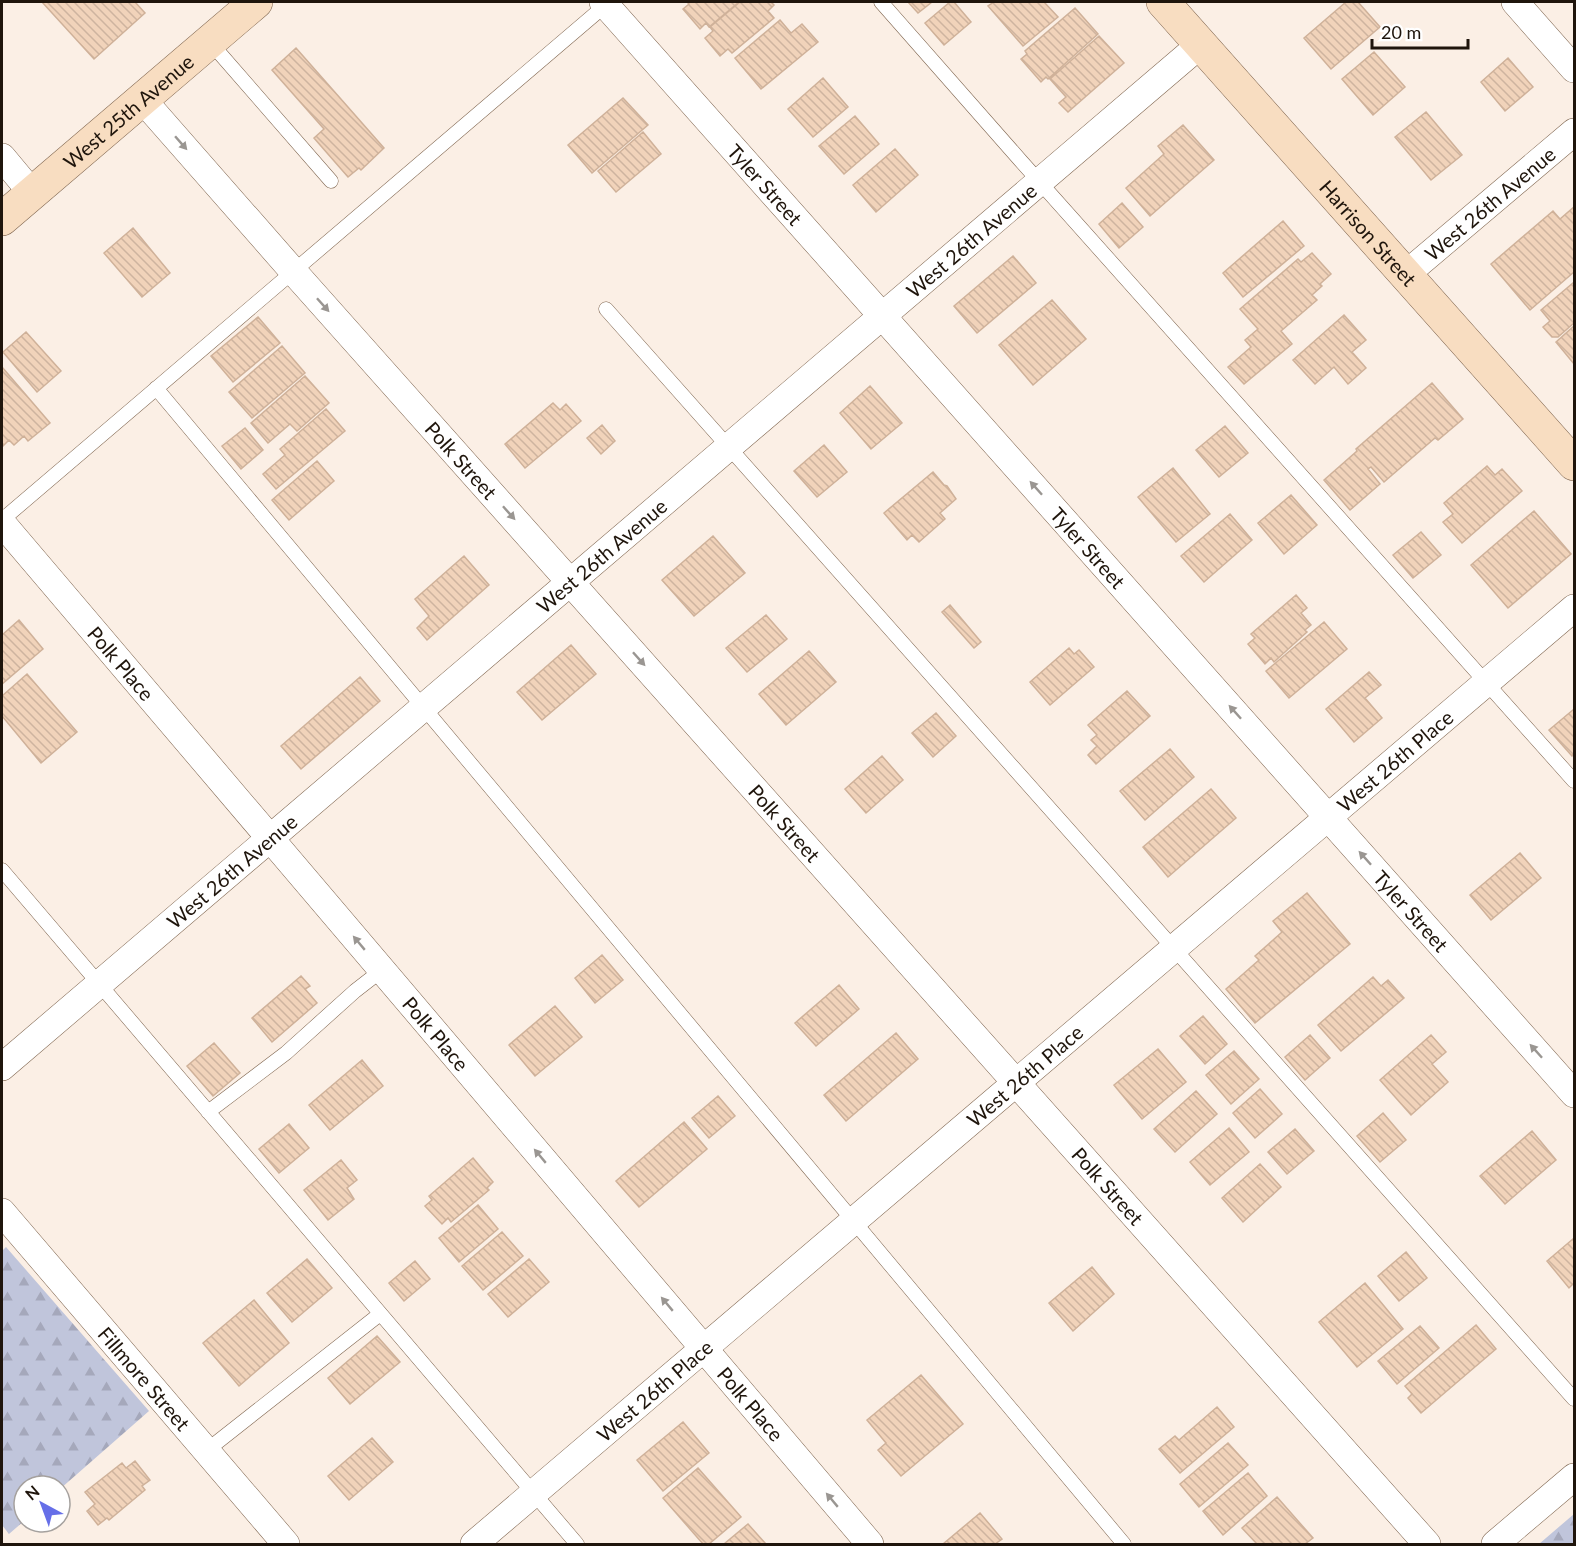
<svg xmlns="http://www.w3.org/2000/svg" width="1576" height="1546" font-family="Lato,sans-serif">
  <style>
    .forest { fill: url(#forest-firs) }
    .building { fill: url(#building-back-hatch); stroke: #cfb199; stroke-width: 1.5 }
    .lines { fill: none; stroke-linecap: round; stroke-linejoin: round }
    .lane-casing { stroke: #7f654f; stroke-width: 15 }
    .street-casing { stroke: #7f654f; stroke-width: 28 }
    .secondary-casing { stroke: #7f654f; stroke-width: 34 }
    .lane { stroke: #fff; stroke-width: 14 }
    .street { stroke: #fff; stroke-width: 27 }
    .secondary { stroke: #f8ddc1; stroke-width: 33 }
    .oneway { fill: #9a9692 }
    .labels { text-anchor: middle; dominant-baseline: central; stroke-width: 5; stroke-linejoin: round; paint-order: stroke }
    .street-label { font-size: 20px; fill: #1f150c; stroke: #fff }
  </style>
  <defs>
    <pattern id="forest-firs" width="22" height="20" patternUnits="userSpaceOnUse" patternTransform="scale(1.5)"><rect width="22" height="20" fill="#c0c5db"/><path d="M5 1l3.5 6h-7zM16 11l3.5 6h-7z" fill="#a5a8bb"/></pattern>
    <pattern id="building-back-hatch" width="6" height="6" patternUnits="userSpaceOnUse" patternTransform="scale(1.5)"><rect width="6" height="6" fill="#f1d3ba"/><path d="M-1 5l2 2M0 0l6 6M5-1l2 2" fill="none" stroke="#ceb49f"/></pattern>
  </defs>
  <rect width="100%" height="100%" fill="#fbefe5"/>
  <path class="forest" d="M6,1247L149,1411L60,1489V1486H24V1521L9,1534L2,1525V1251Z
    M1574,1514V1544H1539Z"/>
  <path class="building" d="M42,2H135L145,13L94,59Z
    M687,2H739L709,27L706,23L700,29L683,9L689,4Z
    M740,2H771L774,5L768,11L774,18L732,53L728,49L720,56L705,38L713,31L710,27Z
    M908,2H932L918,13Z
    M950,2H954L971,22L944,45L925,23Z
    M994,2H1044L1058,17L1023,46L988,6Z
    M1346,2H1358L1380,27L1331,69L1304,38Z
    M1075,8L1098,34L1048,79L1046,77L1041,82L1021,59L1027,54L1025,51Z
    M780,20L791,33L802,24L818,42L761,89L735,58Z
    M1099,36L1124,63L1068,112L1059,103L1066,97L1050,79Z
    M296,48L384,148L361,170L359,168L348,177L314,138L324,129L272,70Z
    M1374,52L1405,87L1373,115L1342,79Z
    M1508,58L1533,87L1505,111L1481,82Z
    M823,78L848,107L813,137L788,109Z
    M623,98L648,125L592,173L568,145Z
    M1426,112L1462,155L1431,180L1395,137Z
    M855,116L879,144L844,174L819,146Z
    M1183,125L1214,160L1150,216L1126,188L1164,154L1158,146Z
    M643,132L661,154L616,192L598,171Z
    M895,149L918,175L876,212L853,185Z
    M1122,203L1143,227L1119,248L1099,224Z
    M1574,207V272L1530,310L1491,264L1553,211L1560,219Z
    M1283,221L1304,246L1243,297L1223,273Z
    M133,228L170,273L142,297L104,253Z
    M1312,253L1331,274L1320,284L1322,286L1312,295L1317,300L1281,331L1292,344L1244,384L1228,367L1251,347L1245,340L1258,329L1240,309L1298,259L1301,262Z
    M1013,256L1036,283L977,333L954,306Z
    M1574,282V323L1558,337H1552L1543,327L1550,321L1541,310Z
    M1052,300L1086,339L1033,385L999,345Z
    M1344,315L1366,340L1352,352L1366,368L1348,384L1334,367L1315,384L1293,360Z
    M258,317L280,343L233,382L211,356Z
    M1574,326V364L1556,342Z
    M26,332L61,371L37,392L3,352Z
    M282,346L305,373L252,418L229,392Z
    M2,367L50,423L28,441L24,436L14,445L9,440L2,447Z
    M305,376L329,403L297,431L290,424L268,443L251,423Z
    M1432,383L1463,419L1438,440L1435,438L1384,482L1371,467L1368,469L1380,484L1350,510L1324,480L1357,451L1356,449Z
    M870,386L902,423L871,449L840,413Z
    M553,403L560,410L566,404L581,421L525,468L505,444Z
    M326,409L345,431L276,489L263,474L285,455L280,449Z
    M602,425L615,441L601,454L587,438Z
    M1225,426L1248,453L1219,477L1196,450Z
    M245,428L263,450L241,469L222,446Z
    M824,445L847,472L817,497L794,471Z
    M317,461L334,481L289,520L272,500Z
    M1487,466L1495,475L1502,469L1522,491L1462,543L1443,522L1453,514L1444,503Z
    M1173,468L1210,514L1176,542L1138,497Z
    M933,472L944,485L947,486L956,499L940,513L945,519L919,542L912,535L907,540L884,513Z
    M1291,495L1317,525L1284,554L1258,523Z
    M1534,511L1571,554L1508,608L1471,565Z
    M1230,514L1252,540L1204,582L1181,556Z
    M1421,532L1441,555L1413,578L1393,555Z
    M713,536L745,573L694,616L662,580Z
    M464,556L489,585L427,640L417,628L429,616L415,599Z
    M1296,595L1307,608L1301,613L1311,625L1305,630L1307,632L1274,662L1271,658L1265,664L1248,644L1255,638L1251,634Z
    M950,605L981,642L974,648L942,612Z
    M766,615L787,639L747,672L726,648Z
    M19,620L43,649L2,684V635Z
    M1324,622L1347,649L1289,698L1266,671Z
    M571,645L596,674L542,720L517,692Z
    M1069,648L1074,654L1079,650L1094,667L1050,705L1030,682Z
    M809,651L836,682L786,725L759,694Z
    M1369,672L1381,685L1365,698L1382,718L1354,742L1326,709Z
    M27,674L77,732L41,763L2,716V696Z
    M360,677L380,701L301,769L281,746Z
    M1127,691L1150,716L1096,764L1088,755L1097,746L1091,740L1097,735L1088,725Z
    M1574,709V753L1572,756L1549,730Z
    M936,713L956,736L933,757L912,733Z
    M1170,749L1194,777L1145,820L1120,791Z
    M882,756L903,780L866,813L845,789Z
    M1211,789L1236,818L1168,877L1143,847Z
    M1520,853L1541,878L1491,920L1470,895Z
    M1307,893L1350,944L1255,1023L1226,989L1259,960L1255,956L1282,932L1273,921Z
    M602,955L623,980L595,1003L575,978Z
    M301,976L310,986L305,989L317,1003L272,1042L252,1018Z
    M1373,977L1381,986L1388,980L1404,998L1341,1051L1318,1025Z
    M839,985L859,1009L816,1046L795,1023Z
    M555,1006L582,1037L535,1076L509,1045Z
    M1203,1016L1227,1044L1205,1064L1180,1036Z
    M896,1033L918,1059L846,1121L824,1095Z
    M1310,1035L1330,1058L1305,1080L1285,1057Z
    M1431,1035L1446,1052L1432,1064L1448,1082L1411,1115L1380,1080Z
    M214,1043L240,1073L213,1096L187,1066Z
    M1158,1049L1186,1082L1142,1119L1114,1085Z
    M1234,1051L1259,1079L1231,1104L1206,1075Z
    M362,1060L383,1086L330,1130L309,1105Z
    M1260,1089L1282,1114L1255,1138L1233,1113Z
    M1196,1091L1217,1114L1175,1152L1154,1129Z
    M718,1096L735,1116L709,1138L692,1118Z
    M1383,1113L1406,1140L1380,1162L1357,1136Z
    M684,1122L707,1149L639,1207L616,1181Z
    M289,1124L309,1148L279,1173L259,1149Z
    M1229,1128L1249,1152L1210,1185L1190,1162Z
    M1295,1129L1314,1151L1287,1174L1268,1152Z
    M1532,1131L1556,1160L1505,1204L1480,1176Z
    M473,1158L493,1182L487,1188L489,1190L451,1222L448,1218L442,1224L425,1206L432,1200L429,1196Z
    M341,1160L357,1180L347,1188L354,1199L328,1220L304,1190Z
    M1260,1164L1281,1187L1243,1222L1222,1198Z
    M478,1205L498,1229L459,1262L439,1238Z
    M502,1232L523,1256L483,1290L462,1266Z
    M1574,1238V1283L1569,1288L1547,1261Z
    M1406,1252L1427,1278L1399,1301L1378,1276Z
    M307,1259L332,1288L292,1322L267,1293Z
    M529,1259L549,1282L508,1317L488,1294Z
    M415,1261L430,1279L404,1301L389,1283Z
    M1092,1267L1114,1294L1073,1331L1049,1303Z
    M1365,1283L1403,1329L1357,1367L1319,1322Z
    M254,1300L289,1343L239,1386L203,1343Z
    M1476,1325L1496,1349L1421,1413L1408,1398L1412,1394L1405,1386Z
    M1420,1326L1439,1348L1397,1384L1378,1361Z
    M377,1336L400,1362L350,1404L328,1378Z
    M921,1375L963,1424L901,1476L878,1450L886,1443L867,1420Z
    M1217,1407L1234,1427L1180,1473L1159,1449L1175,1436L1179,1440Z
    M683,1422L709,1453L663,1491L637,1460Z
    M372,1438L393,1462L349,1500L328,1476Z
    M1228,1443L1248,1465L1199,1507L1180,1484Z
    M135,1461L150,1480L142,1486L145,1490L109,1520L107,1518L98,1525L87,1511L95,1504L85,1492L122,1463L126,1468Z
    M698,1468L741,1517L709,1544H703L663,1498Z
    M1248,1473L1267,1496L1223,1535L1203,1511Z
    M1277,1497L1313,1538L1305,1544H1257L1242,1528Z
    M980,1513L1002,1539L995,1544H943Z
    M748,1524L766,1544H724Z"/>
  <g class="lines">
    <g class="lane-casing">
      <path id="lane" d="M881,2L1020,160L1574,781
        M209,41L331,181
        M606,309L1574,1399
        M156,388L1124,1544
        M2,520L608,3
        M2,870L577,1544
        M208,1112L286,1053L355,991L382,970
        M206,1451L380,1314"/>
    </g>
    <g class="street-casing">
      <g id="street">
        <path id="s1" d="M603,2L1574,1094"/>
        <path d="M1515,2L1574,69"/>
        <path id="s2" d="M142,99L293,271L1427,1544"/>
        <path d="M2,157L32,193"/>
        <path id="s3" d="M1405,275L1574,132"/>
        <path id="s4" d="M2,523L870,1544"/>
        <path id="s5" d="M2,1067L1201,44"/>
        <path id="s6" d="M2,1212L286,1544"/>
        <path id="s7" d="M474,1544L1574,608"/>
        <path d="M1495,1544L1574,1477"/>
      </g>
    </g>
    <g class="secondary-casing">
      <g id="secondary">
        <path id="s8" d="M1163,2L1574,464"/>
        <path id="s9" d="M2,219L256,2"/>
      </g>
    </g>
    <use href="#lane" class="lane"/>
    <use href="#street" class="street"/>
    <use href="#secondary" class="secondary"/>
  </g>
  <defs><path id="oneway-solid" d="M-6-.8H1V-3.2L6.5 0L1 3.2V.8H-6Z" transform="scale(1.5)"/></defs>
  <g class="oneway">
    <use href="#oneway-solid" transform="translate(181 143) rotate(49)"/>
    <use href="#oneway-solid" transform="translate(323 305) rotate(48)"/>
    <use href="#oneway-solid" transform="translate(1036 488) rotate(-132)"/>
    <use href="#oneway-solid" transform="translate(509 513) rotate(48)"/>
    <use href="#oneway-solid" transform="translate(639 659) rotate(48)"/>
    <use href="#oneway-solid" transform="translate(1235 712) rotate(-132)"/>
    <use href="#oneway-solid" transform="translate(1365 858) rotate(-132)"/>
    <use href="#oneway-solid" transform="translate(359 943) rotate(-130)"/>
    <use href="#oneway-solid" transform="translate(1536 1051) rotate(-132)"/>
    <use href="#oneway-solid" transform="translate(540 1156) rotate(-130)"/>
    <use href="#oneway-solid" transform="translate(667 1304) rotate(-130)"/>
    <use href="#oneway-solid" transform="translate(832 1500) rotate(-130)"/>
  </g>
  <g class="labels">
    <g class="street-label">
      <text stroke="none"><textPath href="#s9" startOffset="166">West 25th Avenue</textPath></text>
      <text stroke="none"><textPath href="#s1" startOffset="244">Tyler Street</textPath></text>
      <text stroke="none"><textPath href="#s3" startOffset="111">West 26th Avenue</textPath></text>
      <text stroke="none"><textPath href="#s8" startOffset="309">Harrison Street</textPath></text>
      <text stroke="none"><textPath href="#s5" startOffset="1274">West 26th Avenue</textPath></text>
      <text stroke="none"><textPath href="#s2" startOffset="482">Polk Street</textPath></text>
      <text stroke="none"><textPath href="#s1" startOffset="730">Tyler Street</textPath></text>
      <text stroke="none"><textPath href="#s5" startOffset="788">West 26th Avenue</textPath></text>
      <text stroke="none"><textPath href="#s4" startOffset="184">Polk Place</textPath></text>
      <text stroke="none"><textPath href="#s7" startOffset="1209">West 26th Place</textPath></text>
      <text stroke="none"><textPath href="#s2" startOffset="968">Polk Street</textPath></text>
      <text stroke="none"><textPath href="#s5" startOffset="302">West 26th Avenue</textPath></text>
      <text stroke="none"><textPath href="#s1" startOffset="1216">Tyler Street</textPath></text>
      <text stroke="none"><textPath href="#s4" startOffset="670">Polk Place</textPath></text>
      <text stroke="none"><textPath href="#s7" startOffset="723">West 26th Place</textPath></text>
      <text stroke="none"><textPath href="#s2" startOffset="1454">Polk Street</textPath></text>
      <text stroke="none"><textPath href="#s6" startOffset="219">Fillmore Street</textPath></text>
      <text stroke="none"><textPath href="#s7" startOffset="237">West 26th Place</textPath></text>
      <text stroke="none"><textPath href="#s4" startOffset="1156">Polk Place</textPath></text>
    </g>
  </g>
  <rect width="1576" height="1546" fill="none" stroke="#1f150c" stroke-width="6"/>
  <g transform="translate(42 1504) rotate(319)"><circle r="28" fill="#ffffff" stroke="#a5a19e" stroke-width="1.5"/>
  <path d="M0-4.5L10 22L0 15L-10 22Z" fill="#666fe8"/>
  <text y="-9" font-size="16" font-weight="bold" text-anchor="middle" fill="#1f150c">N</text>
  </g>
  <path d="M1372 39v9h96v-9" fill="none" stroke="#1f150c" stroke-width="3"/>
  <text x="1381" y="39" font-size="18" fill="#1f150c" stroke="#ffffff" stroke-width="4.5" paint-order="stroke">20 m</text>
</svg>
